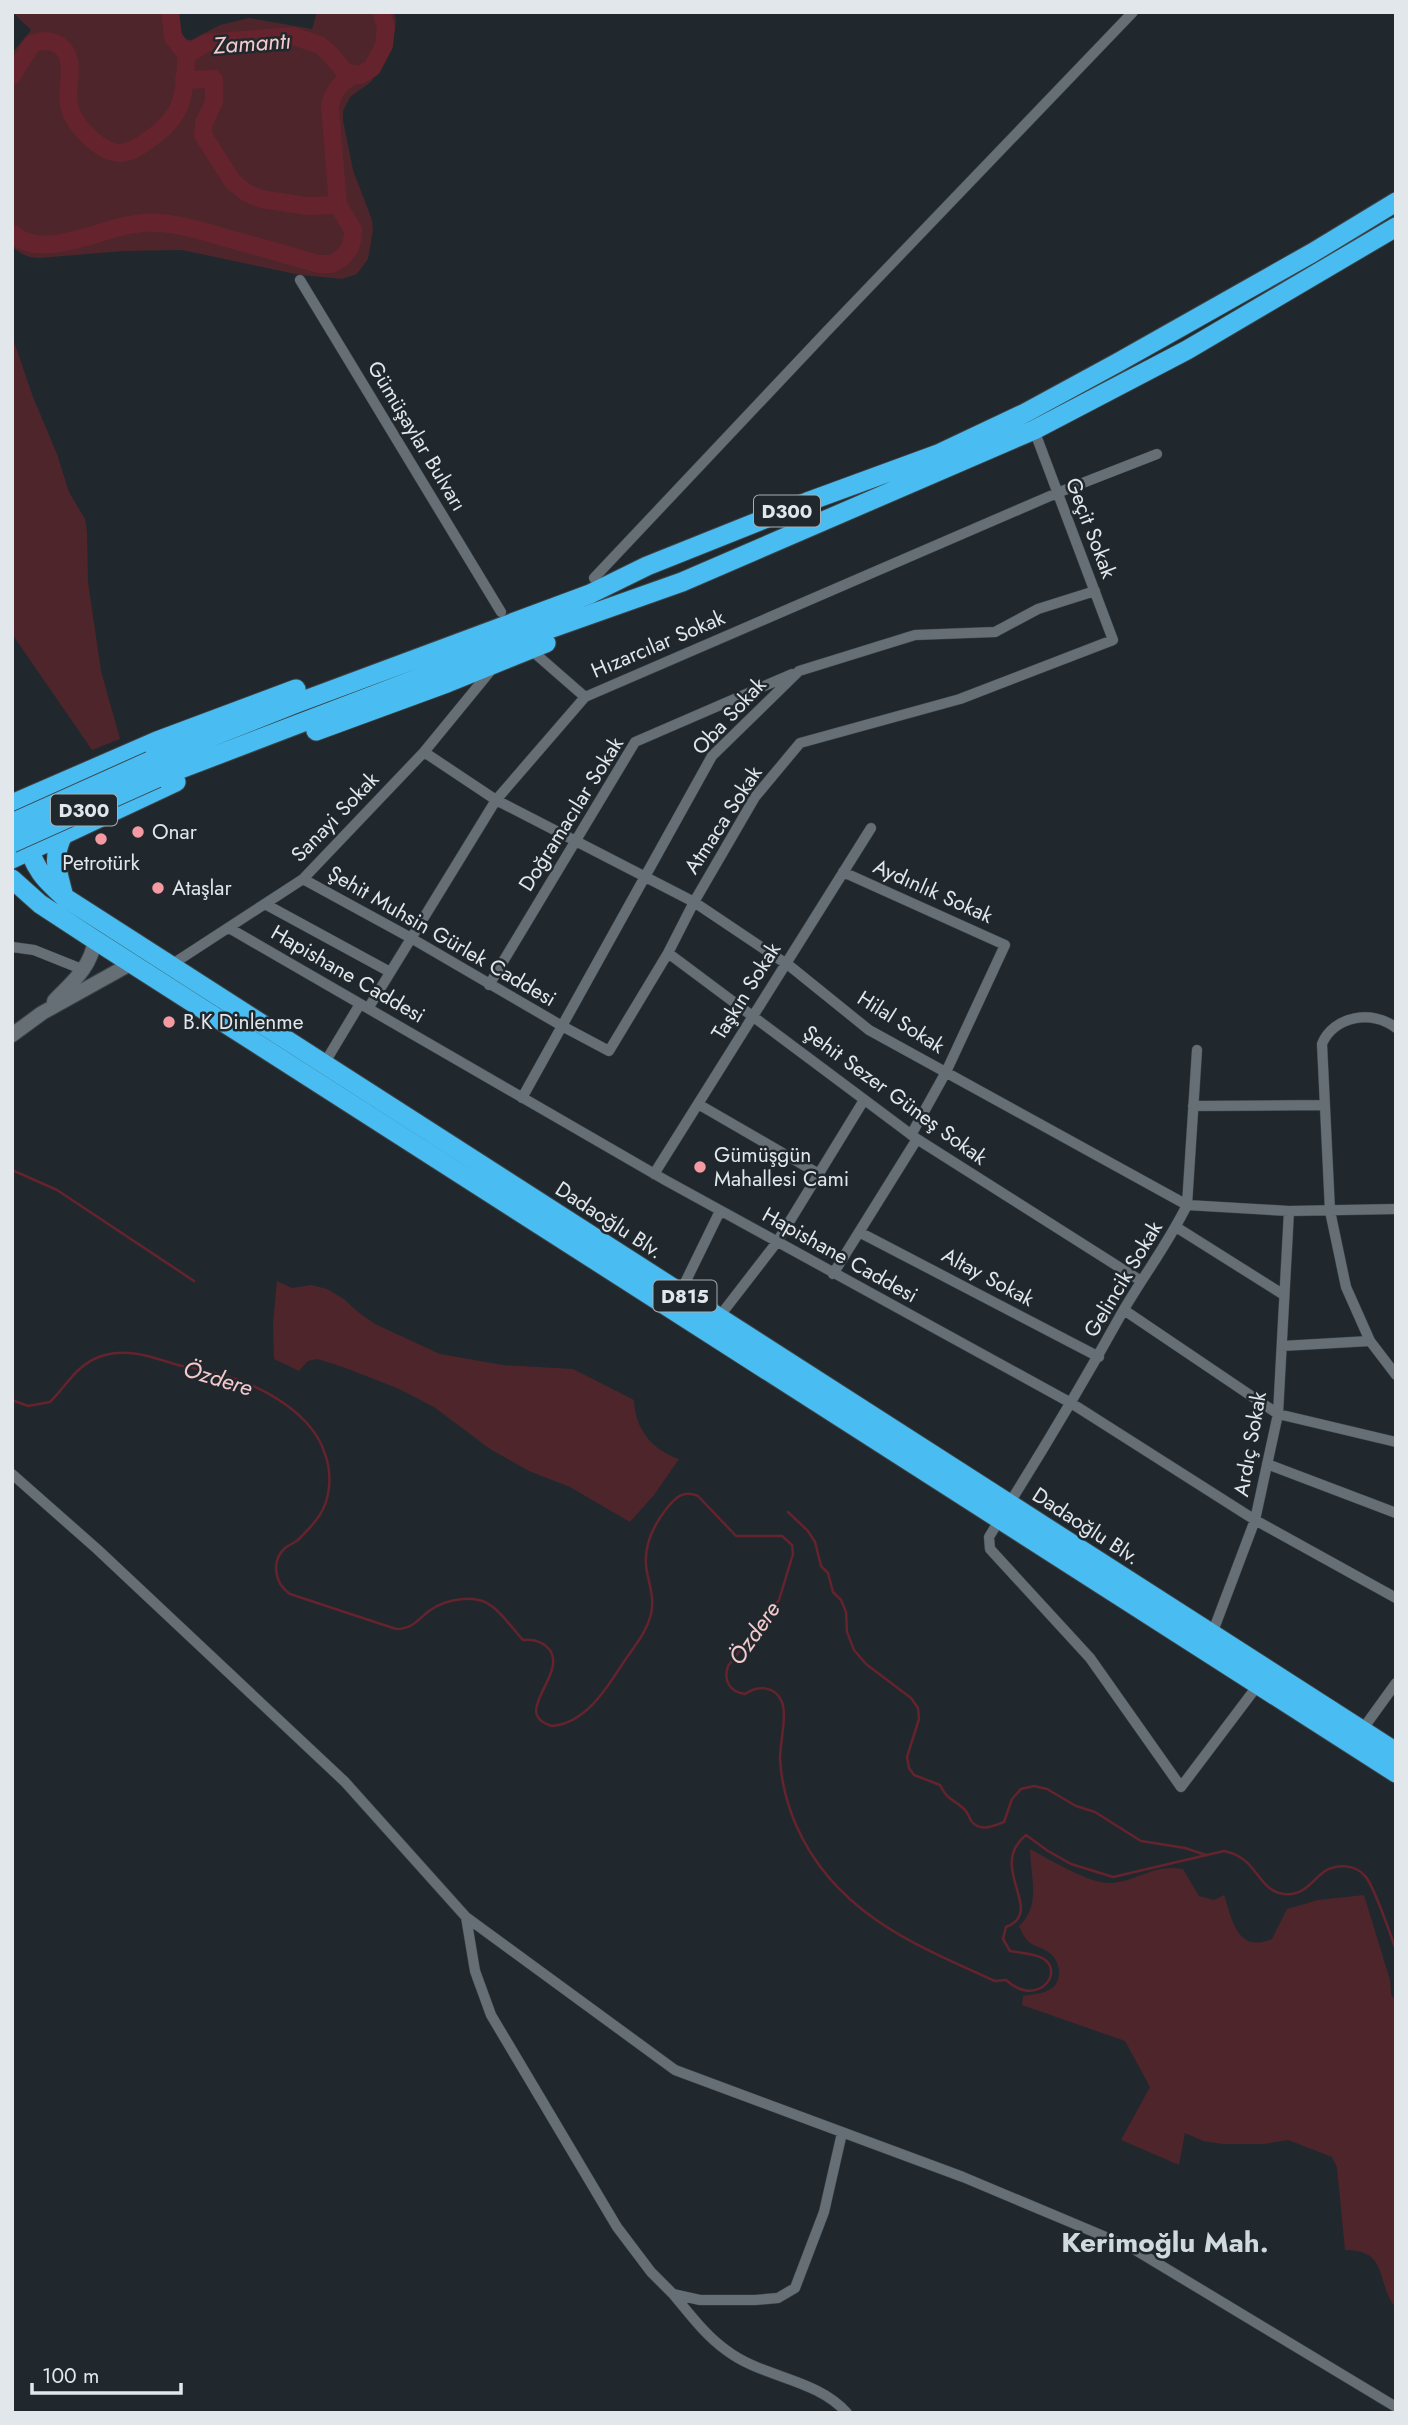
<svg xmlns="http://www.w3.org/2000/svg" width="1408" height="2425" font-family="Jost,sans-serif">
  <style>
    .green { fill: #4e252a }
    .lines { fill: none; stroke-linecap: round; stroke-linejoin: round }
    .stream { stroke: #64232d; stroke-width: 2.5 }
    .river { stroke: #64232d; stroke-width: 18 }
    .street-casing { stroke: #3d4448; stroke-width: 11 }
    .secondary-casing { stroke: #3d4448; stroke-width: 16 }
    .highway-casing { stroke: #3d4448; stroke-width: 21 }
    .street { stroke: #656f75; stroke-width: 10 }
    .secondary { stroke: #656f75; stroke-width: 14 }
    .highway { stroke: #49bdf1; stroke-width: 19 }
    .highway-bridge-casing { stroke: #3d4448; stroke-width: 21; stroke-linecap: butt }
    .highway-bridge { stroke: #49bdf1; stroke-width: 19 }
    .poi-dot { fill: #f49aa2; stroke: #20282d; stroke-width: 2.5 }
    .labels { text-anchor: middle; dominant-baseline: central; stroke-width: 5; stroke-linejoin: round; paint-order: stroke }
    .shield { fill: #20282d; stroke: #a8aeb2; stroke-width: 2 }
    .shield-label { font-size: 19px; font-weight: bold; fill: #e2e7eb }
    .street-label { font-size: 21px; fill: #e2e7eb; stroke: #20282d }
    .poi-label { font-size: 21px; fill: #e2e7eb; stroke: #20282d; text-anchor: start }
    .water-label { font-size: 23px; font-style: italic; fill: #f6cacd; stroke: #20282d }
    .district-label { font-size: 28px; font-weight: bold; fill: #cfdae0; stroke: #20282d }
  </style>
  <rect width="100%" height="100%" fill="#20282d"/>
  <path class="green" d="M12,12H180L177,17L179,35L184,39L191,40L220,25L249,18L312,29L317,12H394L396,21L394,35L379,68L371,82L350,97L343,111V120L353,170L372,220L373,230L368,259L357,274L342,279L300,275L182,250L124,251L39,258C28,258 21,254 12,247V53L31,30Z
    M12,336L33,397L57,454L69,492L85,519L87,532L88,582L101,671L120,739L92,750L12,634Z
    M277,1281L292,1288L311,1285L327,1289L344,1299L358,1312L375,1324L440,1354L503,1365L573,1369L634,1400C635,1429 652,1450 679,1459L654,1495L630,1522L570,1487L529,1471L490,1449L434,1407L397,1388L340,1366L317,1359L308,1361L299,1371L274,1359L273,1323Z
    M1030,1849C1049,1859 1091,1885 1112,1883C1138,1881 1153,1864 1183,1869L1199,1896L1214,1900L1224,1895C1232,1919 1237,1954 1272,1939L1287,1909L1318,1900L1364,1895L1390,1980L1391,1994L1396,2003V2308C1375,2283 1390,2250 1345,2250L1337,2168L1332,2157L1288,2140L1264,2144H1223L1203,2141L1185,2133L1179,2165L1121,2140L1150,2087L1125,2041L1022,2005L1023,1996C1040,1993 1060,1993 1059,1970C1058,1964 1056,1959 1052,1955C1037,1942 1029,1951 1019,1926C1042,1905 1030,1875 1030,1849Z"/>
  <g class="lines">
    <path class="stream" d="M12,1170L57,1190L194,1281
      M12,1400L28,1406L50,1402C68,1384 78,1362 105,1355C130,1348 154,1358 178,1365C195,1369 213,1371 229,1377C266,1388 313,1415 325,1454C332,1473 331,1499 319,1516C314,1524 305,1533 298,1540C294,1543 289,1545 285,1548C271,1561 274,1583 290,1594L396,1629C413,1629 417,1620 429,1611C445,1599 476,1593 493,1607C504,1616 513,1629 523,1640C533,1639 542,1641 549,1649C569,1674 509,1714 552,1726C587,1723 608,1686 625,1660C635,1646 647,1631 651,1614C654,1601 651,1590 648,1577C641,1551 651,1528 667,1508C676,1497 683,1490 698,1496L736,1536H782L792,1545L793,1554L779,1600L728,1666C723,1681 730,1692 745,1694C757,1685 774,1686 781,1700C788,1712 780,1743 780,1758C781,1781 787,1804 796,1825C834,1912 914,1945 995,1981L1006,1980C1036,2008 1065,1974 1044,1959C1035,1953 1020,1953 1010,1951L1003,1939L1006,1927C1047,1911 986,1868 1026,1835L1048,1851L1071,1864L1113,1877L1224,1851C1259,1858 1256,1890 1284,1894C1305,1896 1311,1881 1325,1871C1337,1864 1355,1864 1365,1876C1373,1884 1392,1938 1396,1951
      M788,1512L808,1531L815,1542L821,1566L828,1573L833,1592L841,1600L846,1612L847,1632L854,1650L866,1664L911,1698L918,1708L919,1719L907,1757L909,1768L914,1775L940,1785C949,1802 951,1797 963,1808C968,1812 969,1818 972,1822C981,1832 993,1826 1004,1822L1012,1799L1021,1789L1034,1786L1047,1789L1076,1806L1095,1812L1141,1841L1185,1848L1206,1855"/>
    <path class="river" d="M170,12L173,37L182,49L193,51L206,43L293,36L320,45L332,56L345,72L360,75L372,68L384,45L386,27L381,12
      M12,76L32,44C44,39 57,40 65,51C75,65 66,88 69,104C72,124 100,153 121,153C132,152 141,145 150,139C188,112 183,93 187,50
      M184,80L214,79V102L204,123L203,135L233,182L247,193L261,199L307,206L338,205
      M12,233C42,262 100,228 135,224C168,219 198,230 230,239C259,247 288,255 318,264H331L342,258L350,248L353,236V230L338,205L330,106C333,91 341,81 355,75"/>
    <g class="street-casing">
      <path id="street" d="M300,280L501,612
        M594,578L827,331L1133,12
        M530,649L585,697
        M424,752L496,800L694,902L791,967L869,1030L1187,1205L1289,1211L1396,1209
        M843,872L1005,945L946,1072L911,1135
        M303,879L411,938L562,1026L609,1051L668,953L694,902L755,797L800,743L960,699L1113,640L1034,430
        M265,904L390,972
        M229,928L665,1180L1071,1403L1255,1520L1396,1598
        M12,947L34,950L84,970
        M668,953L917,1139L1141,1281
        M171,965L303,879L424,752L492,669
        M489,985L635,742L792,674
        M369,1007L496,800L585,697L1057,493L1157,454
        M1396,1028C1373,1009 1333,1016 1322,1044L1330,1211L1346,1287L1370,1341L1396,1375
        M324,1064L360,1004
        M522,1098L712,756L799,671L915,635L995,632L1038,609L1095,591
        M698,1104L819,1174
        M1193,1106L1325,1105
        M654,1174L871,828
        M1176,1227L1284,1295
        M859,1232L1099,1357
        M833,1274L917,1139
        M680,1293L720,1211
        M1124,1310L1278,1414L1396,1442
        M719,1317L777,1242L864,1100
        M1282,1346L1370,1341
        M1267,1464L1396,1513
        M12,1474L97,1549L345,1782L466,1917L675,2070L963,2177L1132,2248L1396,2407
        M1009,1504C1049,1440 1087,1376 1123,1311C1144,1275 1169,1242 1187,1205L1197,1050
        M1000,1519L989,1537L990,1549L1090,1658L1181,1787L1258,1685
        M1212,1634L1255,1520L1278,1414L1289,1211
        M1362,1730L1396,1683
        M466,1917L475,1971L491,2015L617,2227L651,2272L673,2294L700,2300H755L778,2298L795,2288L824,2212L842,2133
        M673,2294C689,2313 705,2335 726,2350C762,2378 816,2378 847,2413"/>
    </g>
    <g class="secondary-casing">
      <path id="secondary" d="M54,1001C73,981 90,969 95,940
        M12,1035L42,1013L132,963"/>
    </g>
    <g class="highway-casing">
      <path id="highway" d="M316,731L447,683L546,643
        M150,761L297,703L590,594L647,566L807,502L938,454L1025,413L1117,363L1312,253L1396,202
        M157,778L518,640L682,582L1034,430L1187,350L1396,227
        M12,804L157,741L296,689
        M12,806C23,828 27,853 41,873C47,882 57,890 64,897L1396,1752
        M63,835C52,857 57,870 63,893
        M12,859L176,782
        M12,879L40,904L95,940L1396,1773"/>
    </g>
    <use href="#street" class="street"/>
    <use href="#secondary" class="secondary"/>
    <use href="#highway" class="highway"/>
    <g class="highway-bridge-casing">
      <path id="highway-bridge" d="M12,823L150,761
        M12,843L157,778"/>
    </g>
    <use href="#highway-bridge" class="highway-bridge"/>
  </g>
  <g class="poi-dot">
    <circle cx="138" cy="832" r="7"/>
    <circle cx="101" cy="839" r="7"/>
    <circle cx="158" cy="888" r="7"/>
    <circle cx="169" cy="1022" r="7"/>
    <circle cx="700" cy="1167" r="7"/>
  </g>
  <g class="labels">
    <g class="shield">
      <rect x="754" y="495.5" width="66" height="31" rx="5"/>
      <rect x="51" y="794.5" width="66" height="31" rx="5"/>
      <rect x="653.5" y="1280.5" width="63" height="31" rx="5"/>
    </g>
    <g class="shield-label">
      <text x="787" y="511">D300</text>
      <text x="84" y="810">D300</text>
      <text x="685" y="1296">D815</text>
    </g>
    <g class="street-label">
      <text transform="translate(417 436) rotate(59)">Gümüşaylar Bulvarı</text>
      <text transform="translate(1091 528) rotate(69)">Geçit Sokak</text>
      <text transform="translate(658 644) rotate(-23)">Hızarcılar Sokak</text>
      <text transform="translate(729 716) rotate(-47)">Oba Sokak</text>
      <text transform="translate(571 814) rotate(-58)">Doğramacılar Sokak</text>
      <text transform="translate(335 817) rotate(-46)">Sanayi Sokak</text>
      <text transform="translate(723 820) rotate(-57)">Atmaca Sokak</text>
      <text transform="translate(933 891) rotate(24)">Aydınlık Sokak</text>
      <text transform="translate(442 936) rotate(30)">Şehit Muhsin Gürlek Caddesi</text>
      <text transform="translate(348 974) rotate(30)">Hapishane Caddesi</text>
      <text transform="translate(746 991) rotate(-58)">Taşkın Sokak</text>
      <text transform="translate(901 1022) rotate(32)">Hilal Sokak</text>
      <text transform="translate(895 1095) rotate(36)">Şehit Sezer Güneş Sokak</text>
      <text transform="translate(609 1220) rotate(33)">Dadaoğlu Blv.</text>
      <text transform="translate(840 1255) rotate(29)">Hapishane Caddesi</text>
      <text transform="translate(988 1277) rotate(28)">Altay Sokak</text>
      <text transform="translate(1123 1279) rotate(-59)">Gelincik Sokak</text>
      <text transform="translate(1250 1444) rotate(-80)">Ardıç Sokak</text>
      <text transform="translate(1086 1526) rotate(33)">Dadaoğlu Blv.</text>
    </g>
    <g class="poi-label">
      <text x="152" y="832">Onar</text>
      <text x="101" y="863" text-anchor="middle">Petrotürk</text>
      <text x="172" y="888">Ataşlar</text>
      <text x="183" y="1022">B.K Dinlenme</text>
      <text x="714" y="1155">Gümüşgün<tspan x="714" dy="24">Mahallesi Cami</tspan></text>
    </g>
    <g class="water-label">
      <text transform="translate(252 43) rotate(-4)">Zamantı</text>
      <text transform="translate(218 1378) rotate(17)">Özdere</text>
      <text transform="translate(754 1633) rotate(-55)">Özdere</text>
    </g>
    <g class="district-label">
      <text x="1165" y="2242">Kerimoğlu Mah.</text>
    </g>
  </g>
  <rect width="1408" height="2425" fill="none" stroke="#e2e7eb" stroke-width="28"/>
  <path d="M32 2383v10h149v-10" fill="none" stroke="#e2e7eb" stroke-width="3.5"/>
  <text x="42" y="2383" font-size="21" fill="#e2e7eb" stroke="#20282d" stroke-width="5" paint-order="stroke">100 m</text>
</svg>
